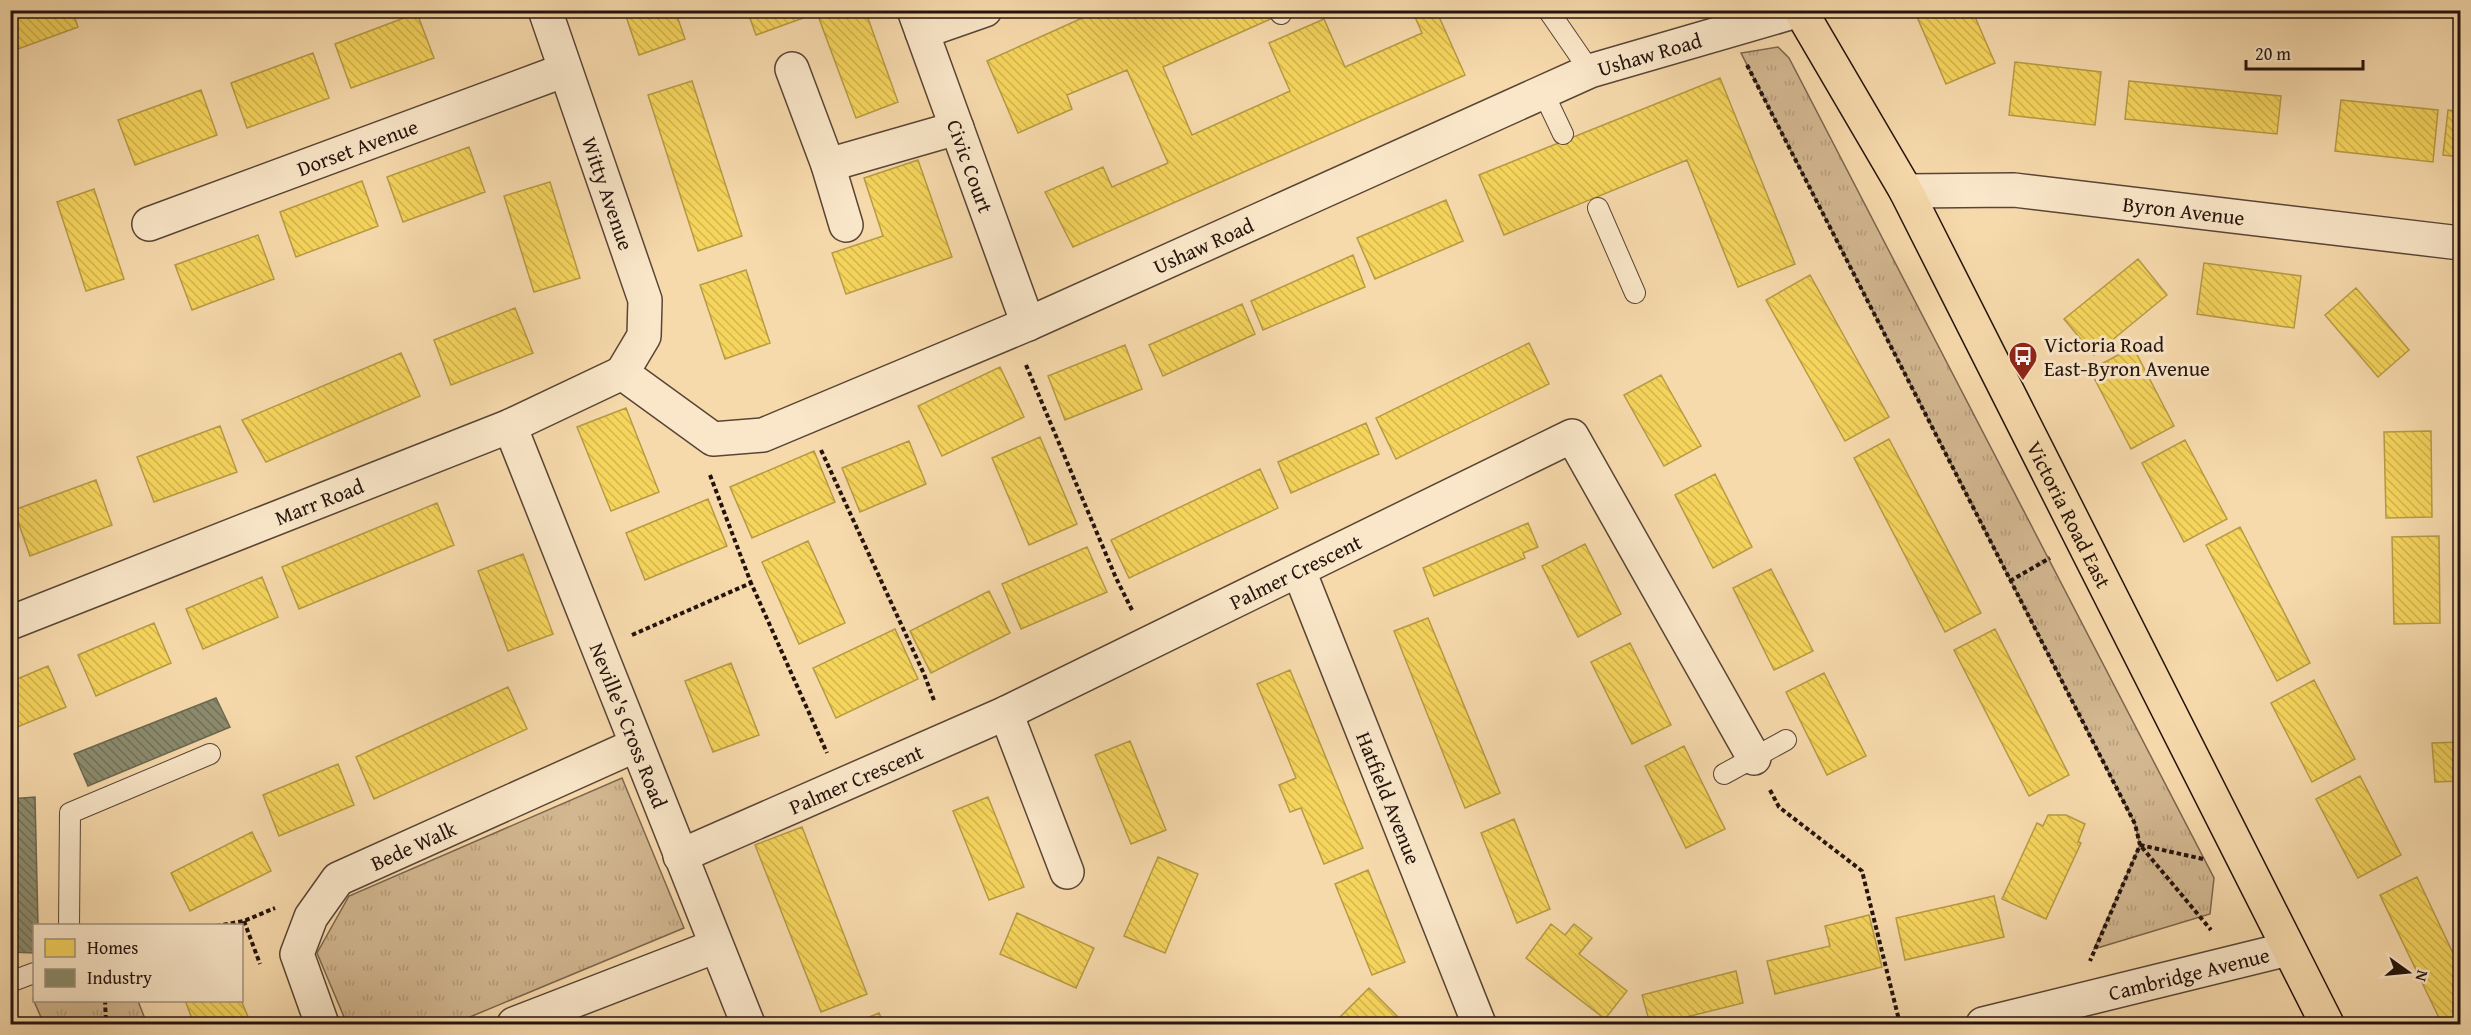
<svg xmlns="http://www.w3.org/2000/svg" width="2471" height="1035" font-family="'Gentium Book Plus',serif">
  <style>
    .grass { fill: url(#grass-tufts); stroke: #7c664f; stroke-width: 1.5 }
    .homes { fill: url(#homes-back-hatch); stroke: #b79b44; stroke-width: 1.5 }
    .industry { fill: url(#industry-back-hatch); stroke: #6d6851; stroke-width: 1.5 }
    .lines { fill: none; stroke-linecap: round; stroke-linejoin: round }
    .lane-casing { stroke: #594535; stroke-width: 22 }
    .street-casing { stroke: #594535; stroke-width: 36 }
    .primary-casing { stroke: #24130d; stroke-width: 36 }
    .path { stroke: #24130d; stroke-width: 4; stroke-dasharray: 4.5 3; stroke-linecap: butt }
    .lane { stroke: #fae7c9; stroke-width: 20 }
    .street { stroke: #fae7c9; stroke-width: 33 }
    .primary { stroke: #f7daac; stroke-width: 33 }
    .labels { text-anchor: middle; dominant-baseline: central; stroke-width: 6; stroke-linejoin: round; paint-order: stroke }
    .street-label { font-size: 21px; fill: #24130d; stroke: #fae7c9 }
    .poi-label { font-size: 21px; fill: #24130d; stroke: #fae7c9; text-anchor: start }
  </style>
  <defs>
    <pattern id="grass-tufts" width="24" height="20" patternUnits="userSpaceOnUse" patternTransform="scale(1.5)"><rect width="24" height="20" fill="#d3b891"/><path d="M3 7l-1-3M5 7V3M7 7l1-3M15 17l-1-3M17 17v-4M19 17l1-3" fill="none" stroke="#b59d7c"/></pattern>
    <pattern id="homes-back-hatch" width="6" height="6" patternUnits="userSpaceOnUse" patternTransform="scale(1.5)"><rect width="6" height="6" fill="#f6d55c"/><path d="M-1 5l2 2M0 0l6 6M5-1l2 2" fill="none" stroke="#d3b64f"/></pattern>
    <pattern id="industry-back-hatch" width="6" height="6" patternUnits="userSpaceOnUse" patternTransform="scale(1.5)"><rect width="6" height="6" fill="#8c8c6e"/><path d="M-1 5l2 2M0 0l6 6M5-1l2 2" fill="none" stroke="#727159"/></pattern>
  </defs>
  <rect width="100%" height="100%" fill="#f7daac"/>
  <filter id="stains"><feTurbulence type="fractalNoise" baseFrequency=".00333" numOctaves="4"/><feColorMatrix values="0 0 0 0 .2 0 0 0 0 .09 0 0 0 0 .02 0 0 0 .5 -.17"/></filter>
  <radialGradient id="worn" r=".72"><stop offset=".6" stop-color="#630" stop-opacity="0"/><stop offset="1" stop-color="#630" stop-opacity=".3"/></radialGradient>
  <path class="grass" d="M1778,47L1789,58L2214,878L2210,914L2094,949L2140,845L2135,824L1741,53Z
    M622,778L684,928L453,1024H347L317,953L349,896Z
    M34,998V1000L138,1001L147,1024H44L33,999Z"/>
  <path class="homes" d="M10,10H72L78,27L10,52Z
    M624,10H675L685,39L639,55Z
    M747,10H865L898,102L856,118L817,13L756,35Z
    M1100,10H1270L1273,18L1163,67L1192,135L1290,91L1269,43L1324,19L1345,67L1422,33L1412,10H1436L1465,75L1073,247L1045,192L1103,167L1112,187L1168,163L1127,70L1067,95L1072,109L1018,133L987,61Z
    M1914,10H1972L1995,63L1946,84Z
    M417,13L434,58L351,88L335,44Z
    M313,53L329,98L247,128L231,83Z
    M2015,62L2101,72L2095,125L2009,115Z
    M1720,78L1795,264L1738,287L1687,160L1504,235L1479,175Z
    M692,81L742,236L698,251L648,95Z
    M2129,81L2281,96L2277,134L2125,119Z
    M201,90L217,135L135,165L118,120Z
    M2341,100L2438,110L2433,162L2335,151Z
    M2448,110L2460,112V157L2443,155Z
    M469,147L485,192L403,222L387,177Z
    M918,160L952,257L846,294L832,253L883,236L864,178Z
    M362,181L378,226L296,257L280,212Z
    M550,182L580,278L534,292L504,196Z
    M94,189L124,279L86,291L57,202Z
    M1446,200L1463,241L1375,279L1357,238Z
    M258,235L274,279L192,310L175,265Z
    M1353,255L1365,287L1263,330L1251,301Z
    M2138,259L2167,295L2094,355L2064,319Z
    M2204,263L2301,276L2294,328L2197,314Z
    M746,270L770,343L725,359L700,285Z
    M1810,275L1889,417L1845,441L1766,300Z
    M2356,288L2409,350L2378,377L2325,315Z
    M1242,304L1255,334L1163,376L1149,345Z
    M515,308L533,353L451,385L434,340Z
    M1529,343L1549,384L1396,459L1376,418Z
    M1125,345L1142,389L1065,420L1048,376Z
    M2133,347L2174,426L2131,449L2090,370Z
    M401,353L420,396L266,462L242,420Z
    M1000,367L1024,417L942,456L918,406Z
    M1661,375L1701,446L1664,466L1624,395Z
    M626,408L659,492L611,511L577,427Z
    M1366,423L1379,454L1291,493L1278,462Z
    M220,426L237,472L154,502L137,457Z
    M2431,431L2432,517L2386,518L2384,432Z
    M1040,437L1077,524L1029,545L992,458Z
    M1889,439L1981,613L1945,632L1854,458Z
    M2185,440L2227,519L2184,542L2142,463Z
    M909,441L926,484L860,512L842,468Z
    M814,451L835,502L752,538L730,487Z
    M1260,469L1278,508L1129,578L1111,540Z
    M1715,474L1752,547L1713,568L1675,495Z
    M96,480L112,525L30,556L14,510Z
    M708,499L727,546L645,580L626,533Z
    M437,503L454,545L299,609L282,567Z
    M1528,523L1538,547L1523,553L1525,558L1434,596L1423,568Z
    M2240,527L2310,663L2277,681L2206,545Z
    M2439,536L2440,623L2394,624L2392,537Z
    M808,541L845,623L799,644L762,562Z
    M1585,544L1621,614L1578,637L1542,566Z
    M1087,547L1107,592L1021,629L1002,584Z
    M523,554L553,634L508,651L478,571Z
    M1771,569L1813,651L1774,670L1733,588Z
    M262,577L278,617L203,649L186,609Z
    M989,591L1010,633L931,673L910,631Z
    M1428,618L1500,793L1465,808L1394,631Z
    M154,623L171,663L96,696L78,655Z
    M895,629L918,679L836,718L813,668Z
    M1995,629L2069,775L2029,796L1954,650Z
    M1630,643L1671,725L1632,744L1591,662Z
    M731,663L759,735L713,752L685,681Z
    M48,666L66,707L10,730V682Z
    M1290,670L1363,848L1324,864L1301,808L1290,812L1279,785L1296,778L1257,684Z
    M1824,673L1866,756L1827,775L1786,692Z
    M2314,680L2355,759L2312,782L2271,703Z
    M508,687L527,729L374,799L356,757Z
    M1130,741L1166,830L1131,844L1095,755Z
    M2460,742V781L2435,782L2432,743Z
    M1684,746L1725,829L1686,848L1645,766Z
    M338,764L354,805L279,836L263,795Z
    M2360,776L2401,855L2358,878L2316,799Z
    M988,797L1024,887L989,900L953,811Z
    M2048,815H2066L2085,824L2078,842L2081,843L2046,919L2002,899L2037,823L2043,826Z
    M1514,819L1550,909L1517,923L1481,833Z
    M802,827L867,994L821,1012L755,845Z
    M252,832L271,871L190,911L171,873Z
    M1158,857L1198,874L1165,953L1124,936Z
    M1368,870L1405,962L1372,975L1335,884Z
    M2417,877L2460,968V1018L2447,1024H2442L2380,895Z
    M1994,896L2004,937L1905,960L1896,918Z
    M1017,913L1094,948L1076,988L1000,954Z
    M1869,915L1882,967L1775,994L1767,961L1830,946L1825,926Z
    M1551,924L1565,935L1574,924L1592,938L1579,954L1627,991L1605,1019L1526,958Z
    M1736,971L1743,1003L1658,1024H1650L1642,995Z
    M1369,988L1402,1021L1399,1024H1333Z
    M185,1000H241L251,1024H194Z
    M879,1013L884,1024H852Z"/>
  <path class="industry" d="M216,698L230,727L88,786L74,754Z
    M35,797L38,926H34V953L10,952V799Z"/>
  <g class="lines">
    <g class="lane-casing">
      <path id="lane" d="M1280,10L1281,14
        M1548,10L1590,71
        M1543,92L1563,134
        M1598,208L1635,293
        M1724,774L1786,740
        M69,926L70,813L210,754
        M10,982L34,973"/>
    </g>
    <g class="street-casing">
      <g id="street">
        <path id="s1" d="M545,10L645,300L644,336L622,373"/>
        <path id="s2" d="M914,10L1028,324"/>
        <path d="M922,32L985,10"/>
        <path d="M792,69L828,165L846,225"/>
        <path d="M828,165L957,128"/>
        <path id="s3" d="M1906,191L2014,190L2460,243"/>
        <path id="s4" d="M149,224L565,70"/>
        <path id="s5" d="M622,373L713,439L763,435L1028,324L1590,71L1800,10"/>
        <path id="s6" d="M510,426L748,1024"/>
        <path id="s7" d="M1299,571L1479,1024"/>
        <path id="s8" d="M10,623L510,426L622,373"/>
        <path d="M1006,713L1067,872"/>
        <path id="s9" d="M680,856L1006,713L1572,436L1754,758"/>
        <path id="s10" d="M322,1024L297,954L311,917L338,879L636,745"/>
        <path d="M514,1024L716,946"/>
        <path id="s11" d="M1983,1024L2288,949"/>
      </g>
    </g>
    <g class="primary-casing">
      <g id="primary">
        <path id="s12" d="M1800,10L1906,191L2327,1024"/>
      </g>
    </g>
    <path class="path" d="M1747,65L2135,824L2140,845L2090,961
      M1026,365L1116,578L1133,612
      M821,450L924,674L935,703
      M710,475L751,583
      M2010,581L2050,558
      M632,635L751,583L827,753
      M1770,790L1779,807L1862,871L1900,1024
      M2203,859L2140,845L2211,930
      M244,921L260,964
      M216,926L244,921L275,908
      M105,1000L106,1024"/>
    <use href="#lane" class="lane"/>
    <use href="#street" class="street"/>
    <use href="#primary" class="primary"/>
  </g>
  <defs>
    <g id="bus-pin" transform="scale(1.5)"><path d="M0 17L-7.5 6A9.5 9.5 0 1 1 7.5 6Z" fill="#8f2418" stroke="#fae7c9"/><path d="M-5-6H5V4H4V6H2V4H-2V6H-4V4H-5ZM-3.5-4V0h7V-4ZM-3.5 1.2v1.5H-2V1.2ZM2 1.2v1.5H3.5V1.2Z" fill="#fff"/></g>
  </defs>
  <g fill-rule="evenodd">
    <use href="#bus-pin" x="2023" y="356"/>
  </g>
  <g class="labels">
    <g class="street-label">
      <text stroke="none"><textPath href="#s5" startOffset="1128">Ushaw Road</textPath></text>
      <text stroke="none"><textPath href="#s4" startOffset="222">Dorset Avenue</textPath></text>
      <text stroke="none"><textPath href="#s2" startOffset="166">Civic Court</textPath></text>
      <text stroke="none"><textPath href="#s1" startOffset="194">Witty Avenue</textPath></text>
      <text stroke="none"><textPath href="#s3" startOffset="279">Byron Avenue</textPath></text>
      <text stroke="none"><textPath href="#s5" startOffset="642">Ushaw Road</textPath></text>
      <text stroke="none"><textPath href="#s8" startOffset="332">Marr Road</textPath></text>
      <text stroke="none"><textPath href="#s12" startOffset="572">Victoria Road East</textPath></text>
      <text stroke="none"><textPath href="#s9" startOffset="678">Palmer Crescent</textPath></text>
      <text stroke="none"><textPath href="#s6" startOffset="322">Neville's Cross Road</textPath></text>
      <text stroke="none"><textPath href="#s9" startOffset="192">Palmer Crescent</textPath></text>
      <text stroke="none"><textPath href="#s7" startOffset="244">Hatfield Avenue</textPath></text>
      <text stroke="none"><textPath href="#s10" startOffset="243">Bede Walk</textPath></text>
      <text stroke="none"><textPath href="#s11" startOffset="212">Cambridge Avenue</textPath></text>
    </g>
    <g class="poi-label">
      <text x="2044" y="344">Victoria Road<tspan x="2044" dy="24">East-Byron Avenue</tspan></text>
    </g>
  </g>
  <rect width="2471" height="1035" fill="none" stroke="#f7daac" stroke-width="36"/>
  <rect x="12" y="12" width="2447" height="1011" fill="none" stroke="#24130d" stroke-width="3"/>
  <rect x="18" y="18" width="2435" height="999" fill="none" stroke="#24130d" stroke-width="1.5"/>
  <rect x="33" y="924" width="210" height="78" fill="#fae7c9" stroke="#a4927e" stroke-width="1.5"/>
  <rect x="45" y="939" width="30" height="18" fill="#f6d55c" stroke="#a4927e" stroke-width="1.5"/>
  <text x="87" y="954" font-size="18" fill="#24130d">Homes</text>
  <rect x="45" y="969" width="30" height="18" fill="#8c8c6e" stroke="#a4927e" stroke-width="1.5"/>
  <text x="87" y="984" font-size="18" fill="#24130d">Industry</text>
  <g transform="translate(2408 972) rotate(105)" stroke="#fae7c9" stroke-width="4.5" paint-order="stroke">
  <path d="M0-4.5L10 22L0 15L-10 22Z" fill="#24130d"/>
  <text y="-9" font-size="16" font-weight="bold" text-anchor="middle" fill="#24130d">N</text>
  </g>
  <path d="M2246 60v9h117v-9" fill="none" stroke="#24130d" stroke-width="3"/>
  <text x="2255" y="60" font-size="18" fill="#24130d" stroke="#fae7c9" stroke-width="4.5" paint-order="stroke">20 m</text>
  <rect width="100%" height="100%" filter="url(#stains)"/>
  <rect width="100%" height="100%" fill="url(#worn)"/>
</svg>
